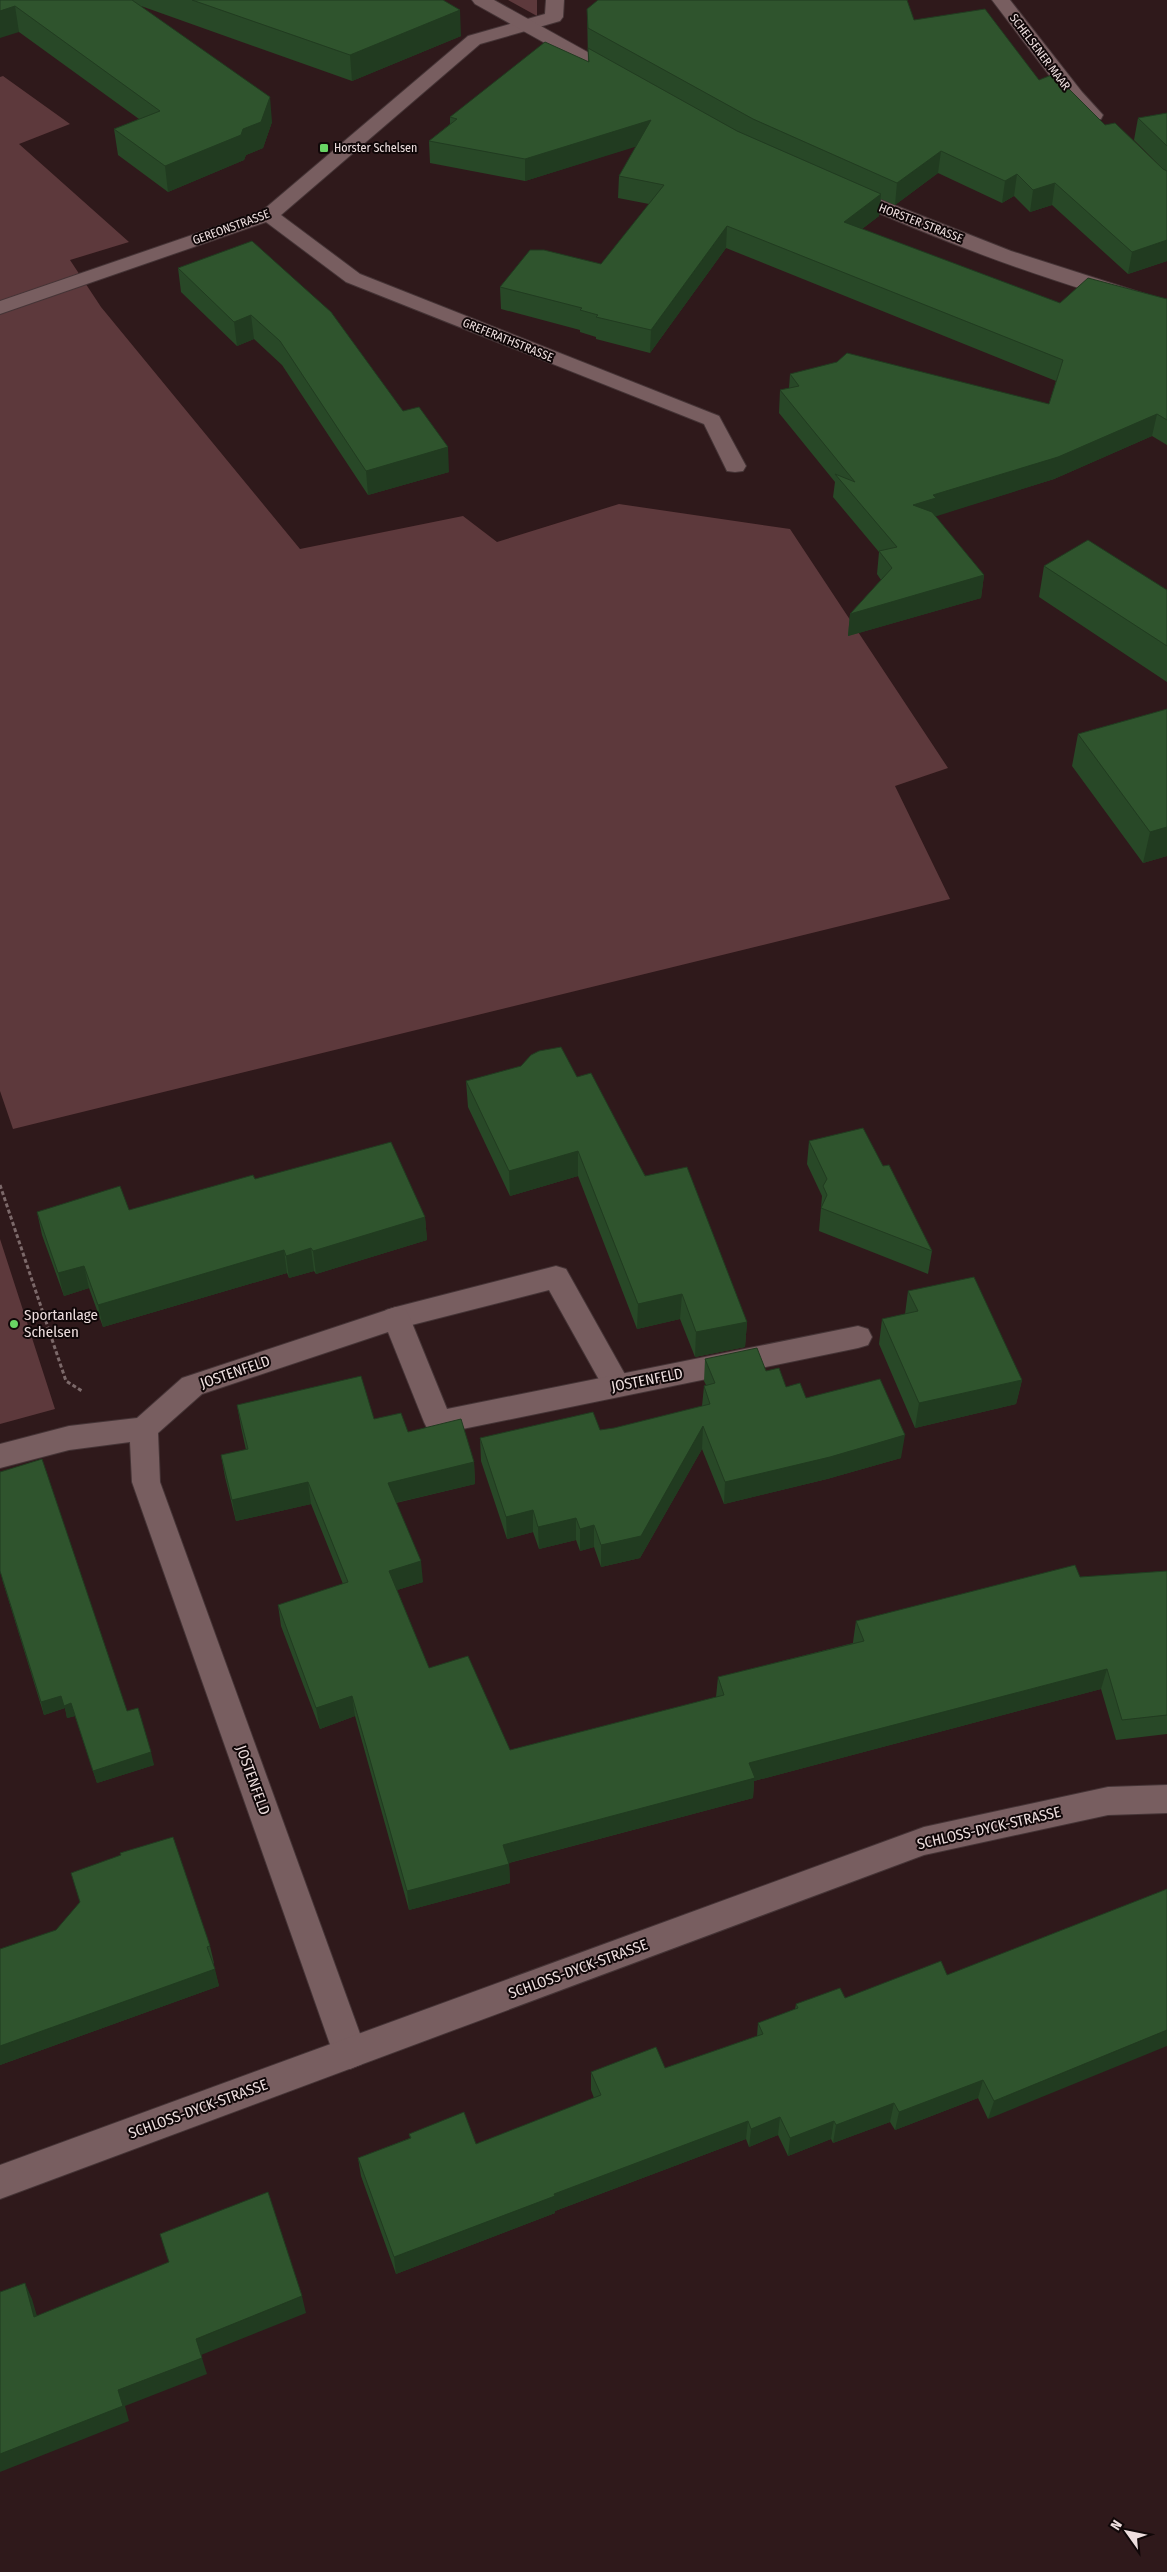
<svg xmlns="http://www.w3.org/2000/svg" width="1167" height="2572" font-family="'Fira Sans Condensed',sans-serif">
  <style>
    .green { fill: #5d393c }
    .lines { fill: none; stroke-linecap: round; stroke-linejoin: round }
    .service-casing { stroke: #453436; stroke-width: 2 }
    .minor-casing { stroke: #453436; stroke-width: 2 }
    .tertiary-casing { stroke: #453436; stroke-width: 2 }
    .path { stroke: #7c696a; stroke-width: 3; stroke-dasharray: 4 2.5; stroke-linecap: butt }
    .service { fill: #785e60; fill-rule: evenodd }
    .minor { fill: #785e60; fill-rule: evenodd }
    .tertiary { fill: #785e60; fill-rule: evenodd }
    .wall { fill: #284827 }
    .shaded-wall { fill: #213b20 }
    .building { fill: #2f542d; stroke: #213b20 }
    .poi-dot { fill: #69d464; stroke: #100708; stroke-width: 2 }
    .labels { text-anchor: middle; dominant-baseline: central; stroke-width: 4; stroke-linejoin: round; paint-order: stroke }
    .far-street-label { font-size: 12px; fill: #eddede; stroke: #100708 }
    .far-poi-label { font-size: 12px; fill: #eddede; stroke: #100708; text-anchor: start }
    .poi-label { font-size: 15px; fill: #eddede; stroke: #100708; text-anchor: start }
    .street-label { font-size: 15px; fill: #eddede; stroke: #100708 }
  </style>
  <rect width="100%" height="100%" fill="#2f191b"/>
  <path class="green" d="M508,0H537V16Z
    M3,76L70,124L19,144L129,242L70,260L101,307L300,549L463,516L497,542L619,504L790,529L948,768L895,786L950,899L13,1129L0,1091V77Z
    M0,1239L55,1409L0,1424Z"/>
  <g class="lines">
    <g class="service-casing">
      <path id="service" d="M556,1266L566,1269L627,1378L631,1386L627,1394L617,1397L607,1394L549,1290L396,1329L386,1326L382,1318L386,1310L396,1307Z"/>
    </g>
    <g class="minor-casing">
      <path id="minor" d="M546,0H564L563,17L560,21L480,44L281,215L360,274L719,416L746,466L743,471L735,472L727,471L704,424L346,282L266,222L0,314V301L262,211L468,36L545,14Z
        M992,0H1010L1082,92L1103,115L1101,119H1087L1068,100Z
        M396,1307L406,1310L410,1318L447,1409L858,1326L868,1329L872,1337L868,1345L858,1348L438,1434L428,1430L424,1422L388,1332L202,1394L158,1433L160,1482L367,2053L362,2064L350,2069L338,2064L333,2053L132,1482L130,1442L69,1450L0,1468V1444L69,1426L137,1418L182,1378Z"/>
    </g>
    <g class="tertiary-casing">
      <path id="tertiary" d="M472,0H494L627,74L630,78L627,82H615L475,4Z
        M846,186L1011,251L1167,301V313C1055,285 945,243 839,196L836,192L839,188Z
        M1167,1785V1813L1108,1815L924,1855L0,2199V2165L924,1827L1108,1787Z"/>
    </g>
    <path class="path" d="M0,1185L66,1381L82,1391"/>
    <use href="#service" class="service"/>
    <use href="#minor" class="minor"/>
    <use href="#tertiary" class="tertiary"/>
  </g>
  <path class="wall" d="M0,0H443L461,36L352,81L141,6L272,122L263,148L246,155L244,160L168,192L118,155L114,129L139,119L19,32Z
    M587,9L914,20L1039,80L1105,125L1164,170L1134,140L1138,118L1167,113V261L1128,274L1052,205L1030,212L1014,196L1002,203L938,173L895,205L881,199L879,216L862,229L1060,303L1167,299V445L1152,436L1054,479L935,516L984,575L981,598L848,636L850,614L881,580L877,574L879,552L833,497L835,482L779,413L780,390L789,388L790,374L1049,404L1056,381L726,248L650,353L596,339V337L580,332V330L501,309L500,287L601,264L649,204L618,198L619,176L636,146L525,181L430,163L429,141L450,124V117L588,62Z
    M178,268L403,411L449,472L368,495L282,365L254,339L237,346L181,292Z
    M1044,566L1167,590V682L1039,597Z
    M1167,709V856L1143,863L1072,766L1078,734Z
    M577,1077L747,1322L745,1347L695,1357L680,1319L637,1329L578,1176L510,1196L468,1107L466,1081Z
    M809,1141L883,1166L932,1251L928,1274L819,1231L822,1196L807,1164Z
    M255,1179L425,1217L427,1240L316,1274L314,1271L289,1278L287,1273L103,1327L89,1288L64,1296L42,1235L37,1212L129,1210Z
    M908,1291L1022,1380L1016,1404L915,1428L879,1344L882,1319L905,1314Z
    M705,1359L766,1371L786,1387L806,1398L901,1458L827,1479L724,1504L702,1449L640,1558L601,1567L594,1547L580,1551L576,1540L539,1549L533,1532L507,1539L481,1461L480,1438L600,1430L614,1428L702,1406L704,1386L706,1385L704,1381Z
    M237,1405L374,1419L408,1432L474,1462L475,1484L396,1503L423,1582L397,1590L429,1668L510,1750L716,1697L718,1677L853,1643V1642L856,1621L1080,1577L1167,1571V1734L1116,1740L1101,1689L754,1781L753,1798L509,1863L510,1883L409,1910L355,1716L320,1729L281,1626L278,1605L343,1584L311,1504L236,1521L225,1477L221,1455L246,1450L241,1427Z
    M0,1472L127,1711L154,1765L97,1783L75,1716L67,1718L65,1708L44,1715L2,1579Z
    M1167,1889L988,2119L978,2098L895,2130L890,2122L833,2143L831,2139L788,2156L778,2135L749,2147L746,2139L555,2211V2213L396,2274L361,2176L358,2158L410,2138L409,2134L476,2144L594,2098L591,2090V2072L665,2068L757,2036L758,2023L795,2009L796,2004L845,1998L947,1975Z
    M210,1946L214,1963L213,1964L219,1986L0,2065V1949Z"/>
  <path class="shaded-wall" d="M15,6L19,32L0,38V11Z
    M460,10L461,36L352,81L350,55Z
    M270,97L272,122L263,148L246,155L244,160L168,192L165,166L243,129Z
    M651,120V142L525,181V159Z
    M941,151L938,173L895,205L897,183Z
    M1017,174L1014,196L1002,203L1005,181Z
    M1055,183L1052,205L1030,212L1033,190Z
    M881,194L879,216L842,244L844,222Z
    M727,226L726,248L650,353L651,330Z
    M1167,240V261L1128,274L1132,252Z
    M251,315L254,339L237,346L234,322Z
    M1157,414L1152,436L1054,479L934,517L913,505L933,495Z
    M448,447L449,472L368,495L366,471Z
    M984,575L981,598L848,636L850,614Z
    M1167,827V856L1143,863L1150,832Z
    M578,1151V1176L510,1196L509,1171Z
    M425,1217L427,1240L316,1274L313,1251Z
    M311,1248L314,1271L289,1278L286,1256Z
    M284,1250L287,1273L103,1327L98,1305Z
    M84,1266L89,1288L64,1296L58,1273Z
    M682,1294L680,1319L637,1329L638,1304Z
    M747,1322L745,1347L695,1357L696,1332Z
    M1022,1380L1016,1404L915,1428L919,1403Z
    M703,1426L702,1449L640,1558L601,1567V1545Z
    M905,1435L901,1458L827,1479L724,1504L725,1482Z
    M474,1462L475,1484L390,1504L388,1483Z
    M308,1482L311,1504L236,1521L232,1500Z
    M533,1510V1532L507,1539L506,1517Z
    M576,1518V1540L539,1549L538,1527Z
    M594,1525V1547L580,1551V1529Z
    M421,1561L423,1582L391,1592L389,1571Z
    M1107,1669L1101,1689L754,1781L753,1798L504,1864L503,1845L749,1763Z
    M61,1696L71,1703L75,1716L67,1718L65,1708L44,1715L41,1702Z
    M352,1696L355,1716L320,1729L316,1708Z
    M151,1752L154,1765L97,1783L93,1771Z
    M509,1864L510,1883L409,1910L407,1891Z
    M215,1969L219,1986L0,2065V2046Z
    M1167,2030V2046L988,2119L994,2101Z
    M983,2080L978,2098L895,2130L899,2112Z
    M894,2103L890,2122L833,2143L836,2125Z
    M780,2117L778,2135L749,2147L751,2129Z
    M748,2121L746,2139L555,2211V2213L396,2274L394,2257L554,2194Z
    M834,2121L831,2139L788,2156L790,2138Z
    M25,2283L32,2299L42,2333L34,2317Z
    M302,2296L306,2313L201,2355L196,2339Z
    M202,2358L207,2374L125,2406L129,2421L0,2472V2454L118,2390Z"/>
  <path class="building" d="M0,0H132L270,97L261,122L243,129L241,135L165,166L114,129L160,111L15,6L0,11Z
    M192,0H443L460,10L350,55Z
    M598,0H907L914,20L985,9L1039,80L1054,74L1105,125L1115,123L1163,169L1167,171V240L1132,252L1055,183L1033,190L1017,174L1005,181L941,151L897,183L753,119L588,28L587,9Z
    M545,42L589,62L588,48L737,131L881,194L844,222L1060,303L1088,278L1167,299V420L1157,414L1058,457L933,495L936,498L913,505L932,512L984,575L850,614L892,568L879,551L897,547L835,474L855,482L780,390L799,386L790,374L837,362L847,353L1049,404L1063,360L727,226L651,330L596,317L598,315L580,310L582,308L500,287L530,250H544L601,264L664,185L619,176L651,120L525,159L429,141L457,119L450,117Z
    M1167,113V146L1138,118Z
    M252,241L331,312L403,411L419,407L448,447L366,471L280,341L251,315L234,322L178,268Z
    M1088,540L1167,590V646L1044,566Z
    M1167,709V827L1150,832L1078,734Z
    M561,1047L577,1077L591,1073L645,1176L687,1167L747,1322L696,1332L682,1294L638,1304L578,1151L509,1171L466,1081L521,1066L531,1055L539,1051Z
    M863,1128L883,1166L889,1165L932,1251L821,1208L827,1195L823,1186L827,1179L809,1141Z
    M391,1142L425,1217L313,1251L311,1248L286,1256L284,1250L98,1305L84,1266L58,1273L37,1212L120,1186L129,1210L253,1175L255,1179Z
    M974,1277L1022,1380L919,1403L882,1319L918,1311L908,1291Z
    M757,1348L766,1371L779,1368L786,1387L800,1383L806,1398L880,1379L905,1435L830,1457L725,1482L703,1426L641,1536L601,1545L594,1525L580,1529L576,1518L538,1527L533,1510L506,1517L480,1438L593,1412L600,1430L614,1428L710,1404L704,1386L715,1383L705,1359Z
    M361,1376L374,1419L401,1413L408,1432L461,1419L474,1462L388,1483L421,1561L389,1571L429,1668L468,1656L510,1750L724,1695L718,1677L864,1641L856,1621L1075,1565L1080,1577L1167,1571V1715L1122,1720L1107,1669L749,1763L755,1778L503,1845L509,1864L407,1891L352,1696L316,1708L278,1605L348,1582L308,1482L232,1500L221,1455L248,1449L237,1405Z
    M42,1459L127,1711L138,1708L151,1752L93,1771L71,1703L64,1706L61,1696L41,1702L0,1571V1472Z
    M173,1837L210,1946L207,1947L215,1969L0,2046V1949L56,1930L80,1902L71,1873L121,1855L120,1853Z
    M1167,1889V2030L994,2101L983,2080L899,2112L894,2103L836,2125L834,2121L790,2138L780,2117L751,2129L748,2121L554,2194L555,2196L394,2257L358,2158L411,2138L409,2134L464,2112L476,2144L601,2095L591,2072L656,2047L665,2068L763,2034L758,2023L798,2008L796,2004L840,1988L845,1998L941,1961L947,1975Z
    M268,2192L302,2296L196,2339L202,2358L118,2390L123,2406L0,2454V2292L25,2283L34,2317L169,2262L160,2234Z"/>
  <g class="poi-dot">
    <rect x="319" y="143" width="10" height="10" rx="2.5"/>
    <circle cx="14" cy="1324" r="5"/>
  </g>
  <g class="labels">
    <g class="far-street-label">
      <text transform="translate(1040 52) rotate(53)">SCHELSENER MAAR</text>
      <text transform="translate(921 223) rotate(21)">HORSTER STRASSE</text>
      <text transform="translate(231 227) rotate(-20)">GEREONSTRASSE</text>
      <text transform="translate(508 340) rotate(22)">GREFERATHSTRASSE</text>
    </g>
    <g class="far-poi-label">
      <text x="334" y="148">Horster Schelsen</text>
    </g>
    <g class="poi-label">
      <text x="24" y="1315">Sportanlage<tspan x="24" dy="17">Schelsen</tspan></text>
    </g>
    <g class="street-label">
      <text transform="translate(235 1372) rotate(-19)">JOSTENFELD</text>
      <text transform="translate(647 1380) rotate(-11)">JOSTENFELD</text>
      <text transform="translate(253 1780) rotate(70)">JOSTENFELD</text>
      <text transform="translate(989 1828) rotate(-13)">SCHLOSS-DYCK-STRASSE</text>
      <text transform="translate(578 1969) rotate(-20)">SCHLOSS-DYCK-STRASSE</text>
      <text transform="translate(198 2109) rotate(-20)">SCHLOSS-DYCK-STRASSE</text>
    </g>
  </g>
  <g transform="translate(1127 2532) rotate(303)" stroke="#100708" stroke-width="4" paint-order="stroke">
  <path d="M0-4L9 19L0 12L-9 19Z" fill="#eddede"/>
  <text y="-8" font-size="14" font-weight="bold" text-anchor="middle" fill="#eddede">N</text>
  </g>
</svg>
